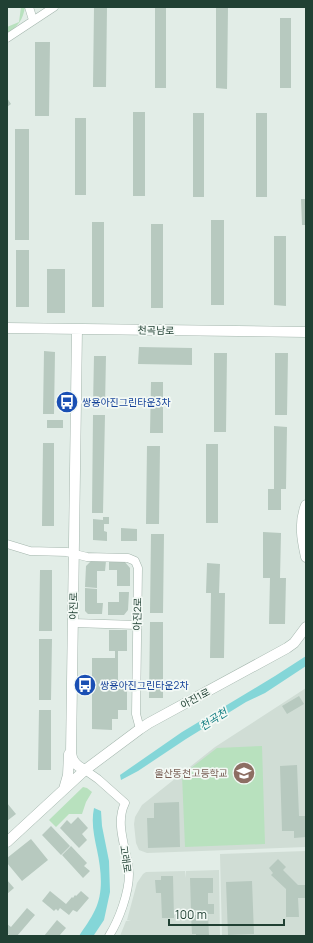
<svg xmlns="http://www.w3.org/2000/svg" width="313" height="943" font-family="Manrope,'Noto Sans KR',sans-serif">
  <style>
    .built { fill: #d0ddd5 }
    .green { fill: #b8e1be }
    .water { fill: #84d6d8 }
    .building { fill: #b7c9bf }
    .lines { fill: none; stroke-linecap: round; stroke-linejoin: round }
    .minor-casing { stroke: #a4b6ad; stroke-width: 9 }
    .tertiary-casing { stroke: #a4b6ad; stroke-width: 11 }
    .minor { stroke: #fff; stroke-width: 8 }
    .tertiary { stroke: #fff; stroke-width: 10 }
    .labels { text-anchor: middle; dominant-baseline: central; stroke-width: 3.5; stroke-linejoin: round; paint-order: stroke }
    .street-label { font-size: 10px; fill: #204033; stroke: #f3f9f5 }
    .transit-label { font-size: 10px; fill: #164399; stroke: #f3f9f5; text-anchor: start }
    .education-label { font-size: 10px; fill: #785e54; stroke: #f3f9f5; text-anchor: end }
    .water-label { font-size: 11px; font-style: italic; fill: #147e82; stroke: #f3f9f5 }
  </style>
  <rect width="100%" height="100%" fill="#e2ede7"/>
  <path class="built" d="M306,688V847L147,853L139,850L136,843L134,824L135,817L142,805L215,747Z
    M306,851V936H222L220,854Z
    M219,870L220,936H120L126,921L131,920H127L137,883L143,874L146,872L185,871L186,878V871Z"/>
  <path class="green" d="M21,7H25C23,20 18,26 7,34V27L19,22Z
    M262,746L265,844L185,847L182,775L217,748Z
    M83,787L87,788L92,792L86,802L82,814H69L56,827L49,820Z"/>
  <path class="water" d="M306,656V666L265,693L246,702L186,739L138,771L121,780L120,775L182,732L275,676Z
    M94,808L101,811L102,826L109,861L110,892L104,920L94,935L79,936C84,928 91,919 95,910C104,892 101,869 97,850C94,836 91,822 94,808Z"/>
  <path class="building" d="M94,7H107L106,87H93Z
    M155,7H166V88H155Z
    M216,7H228L227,89L216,88Z
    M280,18H291V88H280Z
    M35,42H50L49,116H35Z
    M7,98L11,104L7,107Z
    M133,112H145V196H133Z
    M193,113H204V197H193Z
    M256,113H267V197H256Z
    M75,118H86V195H75Z
    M15,129H29V240H15Z
    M301,199H306V225H302Z
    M211,220H224V305H211Z
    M92,222H104V307H92Z
    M151,224H163V308H151Z
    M274,236H286V306L274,305Z
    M16,250H29V307H16Z
    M47,269H65V313H47Z
    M139,347L192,348V365L138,364Z
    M44,351L55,352L54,414H43Z
    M214,353H227L226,432H214Z
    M275,353H288L287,415H275Z
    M94,356H106L105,406H93Z
    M151,382H163V433H150Z
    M93,415H105L103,513H92Z
    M47,420H63V428H47Z
    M274,426L287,427L286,489H281V510H268V489H274Z
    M43,443H54V526H42Z
    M206,444H218V523H206Z
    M147,446H160L159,524H146Z
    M103,517H109V524H104V531L107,532V541L93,540V519L103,520Z
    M121,528L137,529V541H121Z
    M263,532L281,533L280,578H286L285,624H269L270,578H263Z
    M151,534H164L163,613H150Z
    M91,561H106L105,571H97V588L85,587L86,566Z
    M109,561H124L130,568V586H117V570H109Z
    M207,563L220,564L219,593H225L224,658H210L211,593H206Z
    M40,570H52V631H39Z
    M85,588L97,589V603H103L102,614H88L85,611Z
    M119,592H129L128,610L124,615H108V602H119Z
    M150,622H163V698H149Z
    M109,630H127V651H118V680H127V710H118V719H112V730L92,729V658H115V651H109Z
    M39,639H52L51,700H39Z
    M299,696L304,704L287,714L282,706Z
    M39,710H51V770H38Z
    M297,765L299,816H306V837L294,838V831H282L280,766Z
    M179,802L180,847L148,848L147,818H154V803Z
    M7,803L16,814L7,821Z
    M78,817L88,828L82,834L87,840L79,848L60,828L67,820L71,824Z
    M51,826L70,846L61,855L42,835Z
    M31,839L48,860L22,881L7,863V858Z
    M71,846L87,863L84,866L90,871L83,878L62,855Z
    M278,859L286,867L283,870L298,885H306V898H298L299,917H286V889L271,875L273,873L269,868Z
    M161,876H173L174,918H162L161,893H156L155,880H161Z
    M190,878H213V893H208V904H214V914H208L209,936H196V934H192L191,915H196V910H191Z
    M7,880L14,888L7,894Z
    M252,881L254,934L228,935L226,882Z
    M50,891L66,904L72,897L73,898L75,895L76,896L81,891L89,898L77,912L73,910L69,915L60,908L58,911L56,909L54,911L42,901Z
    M27,908L35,915L17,936H10L7,933V924L11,927Z
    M57,920L66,928L59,936H44Z"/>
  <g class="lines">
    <g class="minor-casing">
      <path id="minor" d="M29,7L33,20
        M7,38L54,7
        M7,544L30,551L67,552L87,557L128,558L135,561L138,568L136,714L140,729
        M73,623L137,625
        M85,770L98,779L125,803C114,825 128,851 129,874C129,893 119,920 109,936"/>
    </g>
    <g class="tertiary-casing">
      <path id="tertiary" d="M7,328L306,332
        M77,329L71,753C72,762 77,766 85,770
        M306,505C299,523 302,539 306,557
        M64,789L68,775L69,754
        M7,842L85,770L140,729L149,723L287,648L294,643L306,627"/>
    </g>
    <use href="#minor" class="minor"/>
    <use href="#tertiary" class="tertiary"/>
  </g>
  <defs>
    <g id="bus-disc" transform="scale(1.15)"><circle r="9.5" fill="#1a4fb4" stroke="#f3f9f5"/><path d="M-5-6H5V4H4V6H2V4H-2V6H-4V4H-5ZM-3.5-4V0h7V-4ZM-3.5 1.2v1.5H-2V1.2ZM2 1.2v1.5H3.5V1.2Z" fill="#fff"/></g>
    <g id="school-disc" transform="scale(1.15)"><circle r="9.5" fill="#8d6e63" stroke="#f3f9f5"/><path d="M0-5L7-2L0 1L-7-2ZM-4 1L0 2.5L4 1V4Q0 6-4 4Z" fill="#fff"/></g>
  </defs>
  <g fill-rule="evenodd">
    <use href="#bus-disc" x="67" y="402"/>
    <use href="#bus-disc" x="85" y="685"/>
    <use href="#school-disc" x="244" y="773"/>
  </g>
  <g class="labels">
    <g class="street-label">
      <text transform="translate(156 330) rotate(1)">천곡남로</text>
      <text transform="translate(73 606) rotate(-89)">아진로</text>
      <text transform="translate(137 614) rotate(-89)">아진2로</text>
      <text transform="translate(195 698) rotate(-28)">아진1로</text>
      <text transform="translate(126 859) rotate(82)">고래로</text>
    </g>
    <g class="transit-label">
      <text x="82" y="402">쌍용아진그린타운3차</text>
      <text x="100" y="685">쌍용아진그린타운2차</text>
    </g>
    <g class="education-label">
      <text x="228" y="773">울산동천고등학교</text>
    </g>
    <g class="water-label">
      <text transform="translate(213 719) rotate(-33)">천곡천</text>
    </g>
  </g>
  <rect width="313" height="943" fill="none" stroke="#204033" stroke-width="16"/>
  <path d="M169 919v6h115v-6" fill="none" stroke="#204033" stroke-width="2"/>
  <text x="175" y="919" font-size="12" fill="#204033" stroke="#f3f9f5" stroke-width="3" paint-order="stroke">100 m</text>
</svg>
